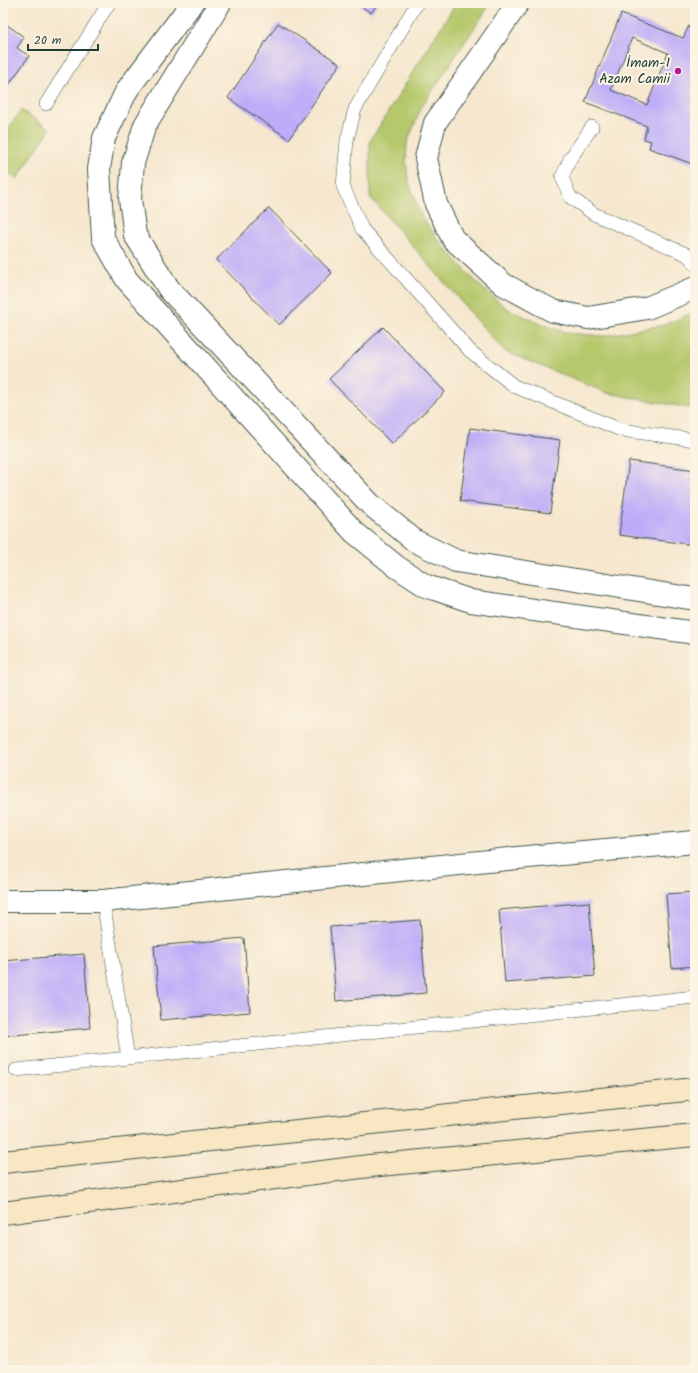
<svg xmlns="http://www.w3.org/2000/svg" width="698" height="1373" font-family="Kalam,sans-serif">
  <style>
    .green { fill: #b5c86c; stroke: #6a8250 }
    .building { fill: #beacf8; fill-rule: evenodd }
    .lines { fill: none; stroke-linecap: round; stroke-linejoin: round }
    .service-casing { stroke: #3f564b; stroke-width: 14 }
    .minor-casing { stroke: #3f564b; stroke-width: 24 }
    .tertiary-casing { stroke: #3f564b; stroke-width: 24 }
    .secondary-casing { stroke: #3f564b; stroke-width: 24 }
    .service { stroke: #fff; stroke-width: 13 }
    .minor { stroke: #fff; stroke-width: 22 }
    .tertiary { stroke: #fff; stroke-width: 22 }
    .secondary { stroke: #f9e7c3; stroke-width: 22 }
    .poi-dot { fill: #b5179e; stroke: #fcf5e5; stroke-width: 1.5 }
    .labels { text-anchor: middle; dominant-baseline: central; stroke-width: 4; stroke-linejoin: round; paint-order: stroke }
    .poi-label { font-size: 14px; fill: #1f3d34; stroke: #fcf5e5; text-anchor: end }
  </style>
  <rect width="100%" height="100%" fill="#fcf5e5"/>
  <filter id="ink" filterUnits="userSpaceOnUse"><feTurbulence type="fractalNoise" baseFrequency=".025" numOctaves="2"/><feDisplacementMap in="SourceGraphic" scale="8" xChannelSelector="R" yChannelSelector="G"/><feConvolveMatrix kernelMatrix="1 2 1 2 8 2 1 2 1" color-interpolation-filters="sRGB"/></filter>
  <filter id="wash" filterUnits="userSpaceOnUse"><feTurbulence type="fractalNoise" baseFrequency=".012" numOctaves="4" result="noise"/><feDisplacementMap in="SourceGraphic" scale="16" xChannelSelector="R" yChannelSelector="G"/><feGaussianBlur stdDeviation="0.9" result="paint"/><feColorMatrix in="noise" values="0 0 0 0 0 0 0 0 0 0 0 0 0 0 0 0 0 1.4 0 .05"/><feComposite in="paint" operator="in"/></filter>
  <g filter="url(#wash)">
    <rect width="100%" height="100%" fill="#f6e7ce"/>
    <path class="green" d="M456,3H491L421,108L407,143L406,162L409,182L422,218L443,246L479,285L508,309L539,323L568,333L603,336L663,325L695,312V409L607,393L504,351L370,197V141Z
      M21,110L50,129L17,179L3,170V137Z"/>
    <g id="blocks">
      <path class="building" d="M356,3H378L371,13Z
        M621,14L683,38L689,26L695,29V165L649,148L651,141L644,139L647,126L585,102ZM632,38L668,53L647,105L611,90Z
        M3,22L24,37L17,48L29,56L3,93Z
        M278,23L340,64L289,139L228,98Z
        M269,208L332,273L279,325L216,260Z
        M383,327L445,392L392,444L329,379Z
        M470,428L560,440L550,513L460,501Z
        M629,461L695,470V545L619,535Z
        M695,892V966L672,968L666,894Z
        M589,902L595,976L505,983L499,910Z
        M420,920L426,993L336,1001L330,927Z
        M244,938L250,1012L161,1020L154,946Z
        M84,954L90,1028L3,1036V961Z"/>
    </g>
  </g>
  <g filter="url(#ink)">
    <use href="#blocks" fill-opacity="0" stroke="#3f564b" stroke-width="1"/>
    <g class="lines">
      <g class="service-casing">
        <path id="service" d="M417,3L355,109L347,140L343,186L362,229L470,351L514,386L621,430L695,440
          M46,104L109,3
          M592,127L570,159L562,177L570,197L594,214L688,255L695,264
          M103,901L128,1058
          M16,1070L695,997"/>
      </g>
      <g class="minor-casing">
        <path id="minor" d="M518,3L435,123L426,158L436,204L453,239L503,284L553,311L588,318L647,308L695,288
          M3,901H103L517,858L695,842"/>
      </g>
      <g class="tertiary-casing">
        <path id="tertiary" d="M192,3L127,90L104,138L99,169L103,238L127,280L354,532L397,567L426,586L471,601L695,633
          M220,3L145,125L133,163L130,199L135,235L169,289L370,504L415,541L456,561L695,599"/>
      </g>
      <g class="secondary-casing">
        <path id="secondary" d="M3,1162L695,1089
          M3,1213L369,1166L695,1135"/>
      </g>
      <use href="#service" class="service"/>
      <use href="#minor" class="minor"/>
      <use href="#tertiary" class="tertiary"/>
      <use href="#secondary" class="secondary"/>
    </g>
  </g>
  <circle class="poi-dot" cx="678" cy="71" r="4"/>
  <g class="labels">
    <g class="poi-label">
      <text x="670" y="63">İmam-I<tspan x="670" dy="16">Azam Camii</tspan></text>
    </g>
  </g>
  <rect width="698" height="1373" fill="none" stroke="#fcf5e5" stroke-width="16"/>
  <path d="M28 44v6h70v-6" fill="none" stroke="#1f3d34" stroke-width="2"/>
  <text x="34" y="44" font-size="12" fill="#1f3d34" stroke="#fcf5e5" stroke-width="3" paint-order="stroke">20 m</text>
</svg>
